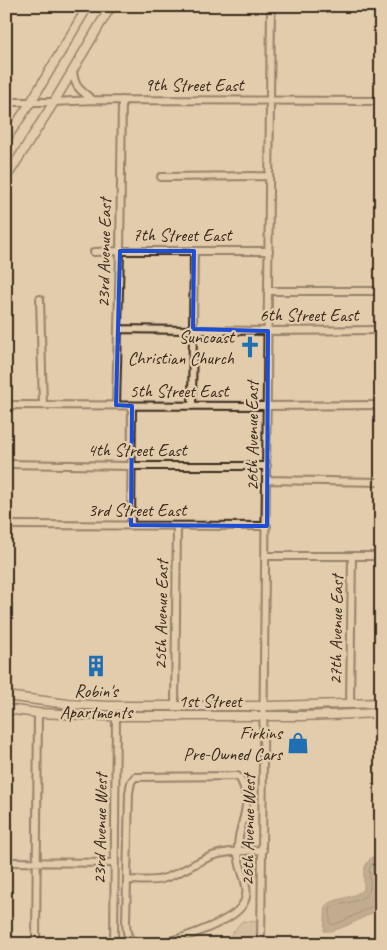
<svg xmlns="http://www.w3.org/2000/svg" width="387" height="950" font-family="Caveat,sans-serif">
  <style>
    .green { fill: #c4ae91; stroke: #806c58 }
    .water { fill: #9a866e; stroke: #74614e }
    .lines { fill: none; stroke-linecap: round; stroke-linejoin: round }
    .shore { stroke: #614f3e; stroke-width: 1 }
    .minor-casing { stroke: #3b2a1e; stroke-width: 10 }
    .major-casing { stroke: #3b2a1e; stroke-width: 11 }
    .minor { stroke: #e2ccab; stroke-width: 6 }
    .major { stroke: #e2ccab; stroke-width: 8 }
    .marked { fill: none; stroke: #1d4ed8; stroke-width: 4; stroke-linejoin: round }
    .labels { text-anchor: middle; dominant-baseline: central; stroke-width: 4.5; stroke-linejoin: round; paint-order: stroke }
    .street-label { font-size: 18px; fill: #3b2a1e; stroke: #e2ccab }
    .poi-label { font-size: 18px; fill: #3b2a1e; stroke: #e2ccab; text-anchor: end }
  </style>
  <rect width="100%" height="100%" fill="#e2ccab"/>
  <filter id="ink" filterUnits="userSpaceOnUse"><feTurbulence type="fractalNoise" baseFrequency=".02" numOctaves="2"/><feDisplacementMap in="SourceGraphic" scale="10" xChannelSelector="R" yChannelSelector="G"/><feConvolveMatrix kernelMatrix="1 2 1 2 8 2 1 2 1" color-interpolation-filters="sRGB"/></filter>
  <g filter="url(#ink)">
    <path class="green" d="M242,921L259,922V944H226L229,937Z"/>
    <path class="water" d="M375,855H381V908C369,914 336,934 324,931L326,905C338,897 353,899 364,889C364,874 361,865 375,855Z"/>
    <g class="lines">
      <path class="shore" d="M381,860C360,863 375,882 368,893C360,903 342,903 331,907L330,912V923L333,925L345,920L377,904H381"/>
      <g class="minor-casing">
        <path id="minor" d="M73,70C74,87 80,90 93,100
          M6,102H54L93,100L381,101
          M6,112C10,119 10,126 9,134
          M161,177L269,176
          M94,252L120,251H269
          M269,291H381
          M40,299L43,405
          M118,329L268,331L381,330
          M6,405L267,406L381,405
          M116,405L120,251L122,100
          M192,406L194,251
          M6,464L131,466H267
          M267,480L381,482
          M6,525L267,526
          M131,525L132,406
          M266,556H381
          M350,704L352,556
          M175,706L177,526
          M237,776C241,778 241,781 243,785C251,803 242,820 239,837C238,844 237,853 239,860C241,874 252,890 243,904C234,921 184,938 166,942C160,943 153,943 147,943C142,943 136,944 132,941C126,936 127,930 126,923L129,793L131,782L135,777Z
          M6,862L115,863
          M127,880C139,880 151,882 162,879C180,874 195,862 212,856C229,850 246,851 263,850
          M36,944L38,713
          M114,944L116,715
          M261,944L271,6"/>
      </g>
      <g class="major-casing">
        <path id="major" d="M6,139L31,102L88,6
          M6,178L54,102L111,6
          M6,696L68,704L108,706H271L381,703
          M6,709L38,713L107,716H302L381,713"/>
      </g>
      <use href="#minor" class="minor"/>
      <use href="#major" class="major"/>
    </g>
  </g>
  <path d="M0 0H387V950H0ZM120,251H194L193,329L268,331L267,526L131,525L132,406L116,405Z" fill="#e2ccab" fill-opacity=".55" fill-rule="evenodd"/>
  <path class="marked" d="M120,251H194L193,329L268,331L267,526L131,525L132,406L116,405Z"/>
  <defs>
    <g id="church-bare" transform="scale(1.725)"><path d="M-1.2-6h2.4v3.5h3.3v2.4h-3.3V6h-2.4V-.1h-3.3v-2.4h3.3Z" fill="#1f6fb2" stroke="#e2ccab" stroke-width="2.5" paint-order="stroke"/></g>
    <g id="building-bare" transform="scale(1.725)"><path d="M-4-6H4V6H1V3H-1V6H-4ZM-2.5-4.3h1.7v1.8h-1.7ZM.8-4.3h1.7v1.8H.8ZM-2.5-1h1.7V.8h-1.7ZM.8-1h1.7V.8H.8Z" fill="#1f6fb2" stroke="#e2ccab" stroke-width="2.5" paint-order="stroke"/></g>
    <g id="shop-bare" transform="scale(1.725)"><path d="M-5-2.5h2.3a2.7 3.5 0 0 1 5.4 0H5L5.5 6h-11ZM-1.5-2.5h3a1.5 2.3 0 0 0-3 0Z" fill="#1f6fb2" stroke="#e2ccab" stroke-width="2.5" paint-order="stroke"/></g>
  </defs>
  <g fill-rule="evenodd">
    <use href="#church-bare" x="250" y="347"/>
    <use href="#building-bare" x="96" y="666"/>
    <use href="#shop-bare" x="298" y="743"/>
  </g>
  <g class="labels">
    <g class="street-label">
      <text x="194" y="85">9th Street East</text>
      <text x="182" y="235">7th Street East</text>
      <text transform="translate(104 253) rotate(-89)">23rd Avenue East</text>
      <text x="309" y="315">6th Street East</text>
      <text x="179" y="391">5th Street East</text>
      <text transform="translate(252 436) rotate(-90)">26th Avenue East</text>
      <text x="137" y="450">4th Street East</text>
      <text x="137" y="510">3rd Street East</text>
      <text transform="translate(161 615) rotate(-89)">25th Avenue East</text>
      <text transform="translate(336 630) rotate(-89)">27th Avenue East</text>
      <text x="210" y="701">1st Street</text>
      <text transform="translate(100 829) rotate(-89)">23rd Avenue West</text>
      <text transform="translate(248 830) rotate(-89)">26th Avenue West</text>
    </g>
    <g class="poi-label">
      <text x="234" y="337">Suncoast<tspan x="234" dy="21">Christian Church</tspan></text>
      <text x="96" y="691" text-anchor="middle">Robin's<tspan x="96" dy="21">Apartments</tspan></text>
      <text x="282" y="733">Firkins<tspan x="282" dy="21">Pre-Owned Cars</tspan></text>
    </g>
  </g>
  <rect width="387" height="950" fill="none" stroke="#e2ccab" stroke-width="25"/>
  <rect x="12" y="12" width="362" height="925" fill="none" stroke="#3b2a1e" stroke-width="2" filter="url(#ink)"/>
</svg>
